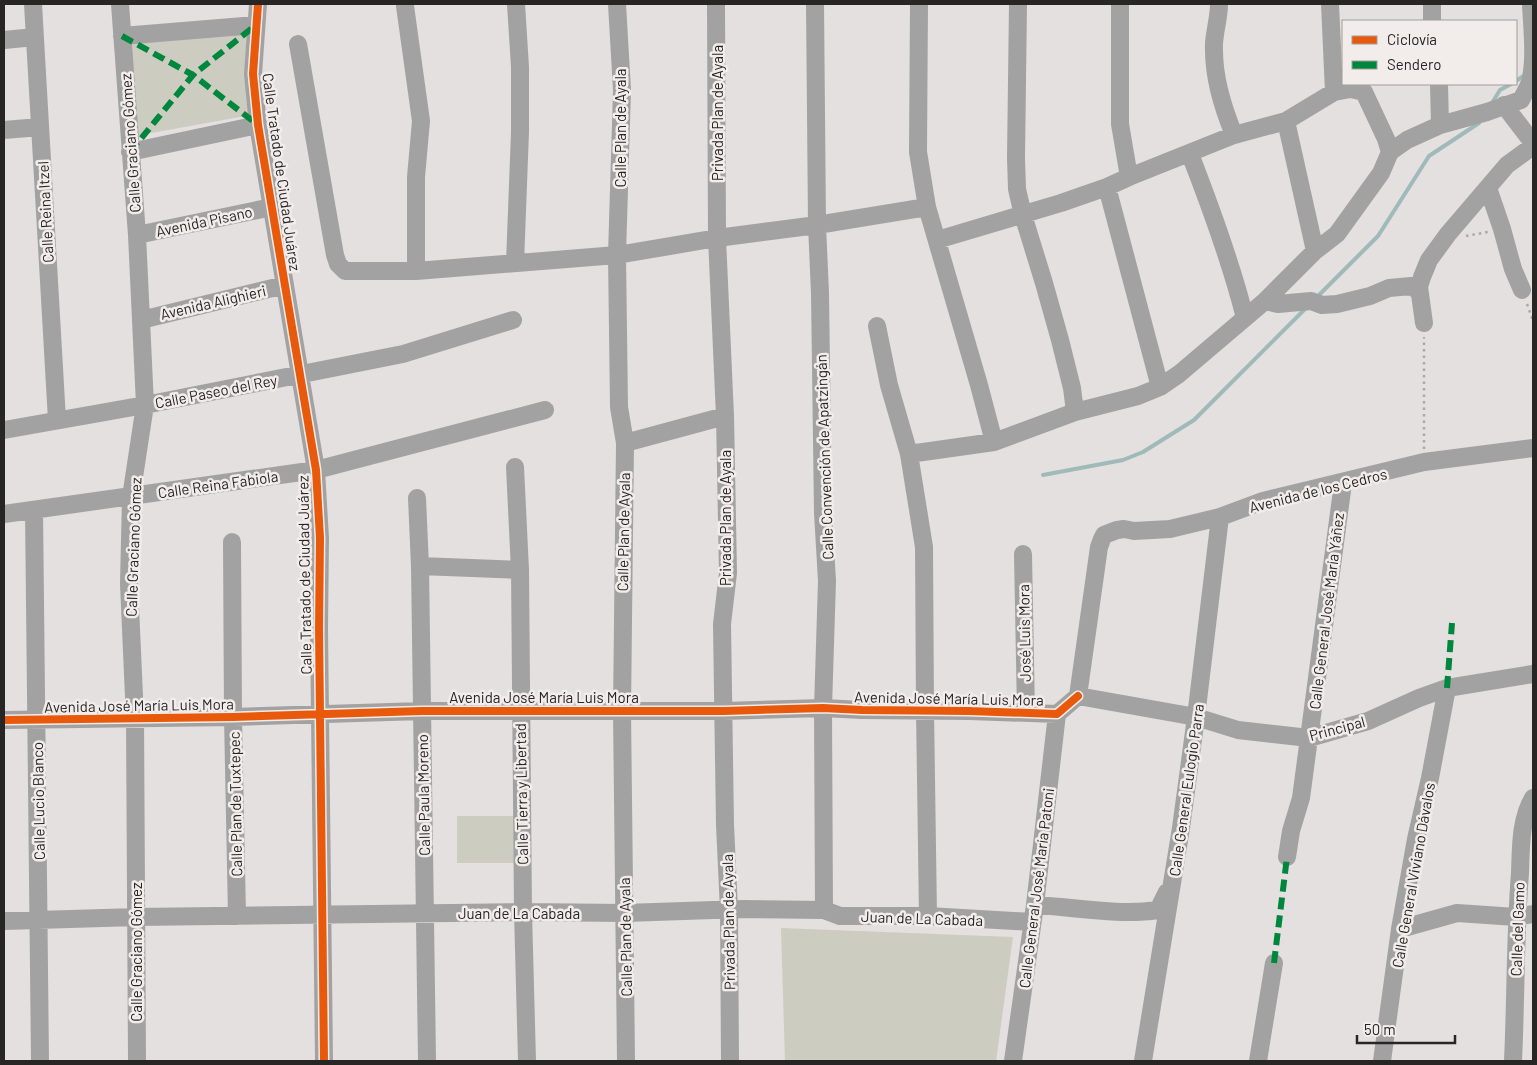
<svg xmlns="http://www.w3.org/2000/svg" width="1537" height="1065" font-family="Barlow,sans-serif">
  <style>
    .green { fill: #ccccc0 }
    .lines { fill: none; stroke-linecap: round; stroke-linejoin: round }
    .stream { stroke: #9fbab9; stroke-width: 4 }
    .path { stroke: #aba9a8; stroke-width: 2.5; stroke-dasharray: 2.5 4; stroke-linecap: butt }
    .minor { stroke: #a3a2a2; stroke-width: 18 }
    .quiet { stroke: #00873e; stroke-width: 6; stroke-dasharray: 12 6; stroke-linecap: butt }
    .cycleway-casing { stroke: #f2ecea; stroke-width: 11 }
    .cycleway { stroke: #e8590c; stroke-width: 8 }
    .labels { text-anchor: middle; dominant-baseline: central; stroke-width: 5; stroke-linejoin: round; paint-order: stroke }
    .street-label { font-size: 15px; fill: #282625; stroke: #f2ecea }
  </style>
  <rect width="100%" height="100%" fill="#e3e0df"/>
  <path class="green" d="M250,25L251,115L135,136L131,36Z
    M457,816H520L521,863H457Z
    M781,928L1013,937L996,1061H785Z"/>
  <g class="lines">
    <path class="stream" d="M1516,81L1525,75
      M1492,103L1500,90L1511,84
      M1317,297L1378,236L1429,156L1479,123L1481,120
      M1043,475L1123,460L1143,452L1194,420L1306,308"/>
    <path class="path" d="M1466,236L1488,232
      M1527,304L1533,321
      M1424,449V337"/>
    <path class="minor" d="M33,4L57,420
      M120,4L137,235L145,405L131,497L129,584L135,719L137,1061
      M258,4L253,74L258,125L316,470L320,538L319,628L324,1061
      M617,4L622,90L617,255L619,407L625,443L622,711L626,1061
      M716,4L717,238L725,416L728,573L722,624L725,825L729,910L730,1061
      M815,4L817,225L820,293L823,513L827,581L823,708L824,910
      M919,4L918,152L927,207L979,385L994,442
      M1018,4L1016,158L1017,189L1023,215L1044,283L1060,340L1072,388L1075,412
      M1120,4V124L1129,177
      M1219,4C1219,17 1215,30 1214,43C1213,76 1222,105 1234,135
      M1330,4L1334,92
      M405,6L421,121L416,177V271
      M1432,21V4
      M122,36L256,25
      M4,40L35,37
      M298,44L335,255L338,264L345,271H416L617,255L717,238L817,225L927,207
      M1439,84L1440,125
      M1504,105L1533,143
      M1286,121L1315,251
      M4,130L40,127
      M130,152L258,125
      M1190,154C1211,208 1231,262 1245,318
      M1107,187L1160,387
      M1488,188L1502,229L1513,269L1522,290
      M137,235L272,207
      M937,240L1061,203L1107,187L1129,177L1234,135L1286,121L1334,92L1351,89L1364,92L1386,139L1390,152
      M515,263L520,132V67L516,4
      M1265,301L1278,304L1311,301L1322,305L1337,304L1370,296L1389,288L1411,286L1419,291
      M141,320L285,285
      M1424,323L1419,287L1422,277L1429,260L1448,234L1507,165L1533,146
      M877,326L889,385L909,454L924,547L925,710L928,916
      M4,430L145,405L403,354L513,320
      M625,443L725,416
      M909,454L994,442L1075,412L1138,396L1160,387L1179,374L1265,301L1315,251L1337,234L1381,173L1390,152L1407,140L1440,125L1487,112L1521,100C1524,94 1528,88 1530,82C1536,59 1532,28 1531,4
      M515,467L520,570L523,912L527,1061
      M417,498L420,566L427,1061
      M34,510L40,1061
      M4,514L316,470L545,410
      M232,542L233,717L237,916
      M1023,554L1026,713
      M420,566L520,570
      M1078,696L1099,547L1102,539L1104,535L1117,530L1124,529L1134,531L1170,529L1220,517L1263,501L1424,462L1533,448
      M1078,696L1196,717L1238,730L1309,738L1368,721L1419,698L1447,688L1533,674
      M4,720L233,717L422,711H724L823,708L862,710L969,711L1057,714L1078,696
      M1287,857L1291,831L1301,798L1343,483
      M1035,905C1075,907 1118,916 1158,910L1167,892
      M4,921L136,917L523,912L625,913L743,909L824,910L840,916H928L1032,922
      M1400,929L1457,913L1516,917L1533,914
      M1013,1061L1035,905L1057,714
      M1143,1061L1181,828L1196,717L1220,517
      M1258,1061L1274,963
      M1382,1061L1400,929L1416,839L1430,778L1447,688
      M1513,1061C1516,998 1515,936 1520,873C1521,848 1520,820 1533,798"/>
    <path class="quiet" d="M122,36L193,75L258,125
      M130,152L193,75L256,25
      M1447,688L1452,623
      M1274,963L1287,857"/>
    <g class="cycleway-casing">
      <path id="cycleway" d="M258,4L253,74L258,125L316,470L320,538L319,628L324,1061
        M4,720L233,717L422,711H724L823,708L862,710L969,711L1057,714L1078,696"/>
    </g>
    <use href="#cycleway" class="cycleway"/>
  </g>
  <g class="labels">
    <g class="street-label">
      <text transform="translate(717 113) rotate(-90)">Privada Plan de Ayala</text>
      <text transform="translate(620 128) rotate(-90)">Calle Plan de Ayala</text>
      <text transform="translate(130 143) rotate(-94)">Calle Graciano Gómez</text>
      <text transform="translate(282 172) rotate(82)">Calle Tratado de Ciudad Juárez</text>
      <text transform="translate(45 212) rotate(-93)">Calle Reina Itzel</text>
      <text transform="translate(204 221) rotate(-12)">Avenida Pisano</text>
      <text transform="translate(213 302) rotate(-13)">Avenida Alighieri</text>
      <text transform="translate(216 391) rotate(-11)">Calle Paseo del Rey</text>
      <text transform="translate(824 457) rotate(-92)">Calle Convención de Apatzingán</text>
      <text transform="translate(218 484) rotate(-8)">Calle Reina Fabiola</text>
      <text transform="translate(1318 490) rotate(-14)">Avenida de los Cedros</text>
      <text transform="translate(725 518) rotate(-90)">Privada Plan de Ayala</text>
      <text transform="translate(623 532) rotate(-89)">Calle Plan de Ayala</text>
      <text transform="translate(133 547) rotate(-88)">Calle Graciano Gómez</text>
      <text transform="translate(304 575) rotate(-91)">Calle Tratado de Ciudad Juárez</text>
      <text transform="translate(1326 611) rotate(-83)">Calle General José María Yáñez</text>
      <text transform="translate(1024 633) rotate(-91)">José Luis Mora</text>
      <text x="544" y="697">Avenida José María Luis Mora</text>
      <text transform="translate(949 698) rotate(1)">Avenida José María Luis Mora</text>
      <text transform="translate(139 705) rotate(-1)">Avenida José María Luis Mora</text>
      <text transform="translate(1337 728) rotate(-15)">Principal</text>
      <text transform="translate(1186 790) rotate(-82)">Calle General Eulogio Parra</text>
      <text transform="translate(521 794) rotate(-91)">Calle Tierra y Libertad</text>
      <text transform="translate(423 795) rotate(-91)">Calle Paula Moreno</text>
      <text transform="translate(38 801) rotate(-91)">Calle Lucio Blanco</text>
      <text transform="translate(235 804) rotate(-91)">Calle Plan de Tuxtepec</text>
      <text transform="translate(1413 875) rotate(-80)">Calle General Viviano Dávalos</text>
      <text transform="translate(1036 888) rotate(-83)">Calle General José María Patoni</text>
      <text x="519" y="913">Juan de La Cabada</text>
      <text transform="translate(922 918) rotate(2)">Juan de La Cabada</text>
      <text transform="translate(728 922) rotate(-91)">Privada Plan de Ayala</text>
      <text transform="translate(1517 929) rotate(-88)">Calle del Gamo</text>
      <text transform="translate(625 937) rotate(-91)">Calle Plan de Ayala</text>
      <text transform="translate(136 952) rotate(-90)">Calle Graciano Gómez</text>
    </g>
  </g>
  <rect width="1537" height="1065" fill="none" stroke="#282625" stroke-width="10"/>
  <rect x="1342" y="20" width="175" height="65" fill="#f2ecea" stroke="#a19d9b"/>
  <rect x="1352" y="36" width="25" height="8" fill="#e8590c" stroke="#a19d9b"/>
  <text x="1387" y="45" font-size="15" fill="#282625">Ciclovía</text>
  <rect x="1352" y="61" width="25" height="8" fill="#00873e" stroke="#a19d9b"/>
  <text x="1387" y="70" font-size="15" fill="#282625">Sendero</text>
  <path d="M1357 1035v8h98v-8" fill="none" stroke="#282625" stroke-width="2.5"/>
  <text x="1364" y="1035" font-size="15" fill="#282625" stroke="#f2ecea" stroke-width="4" paint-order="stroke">50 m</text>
</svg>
